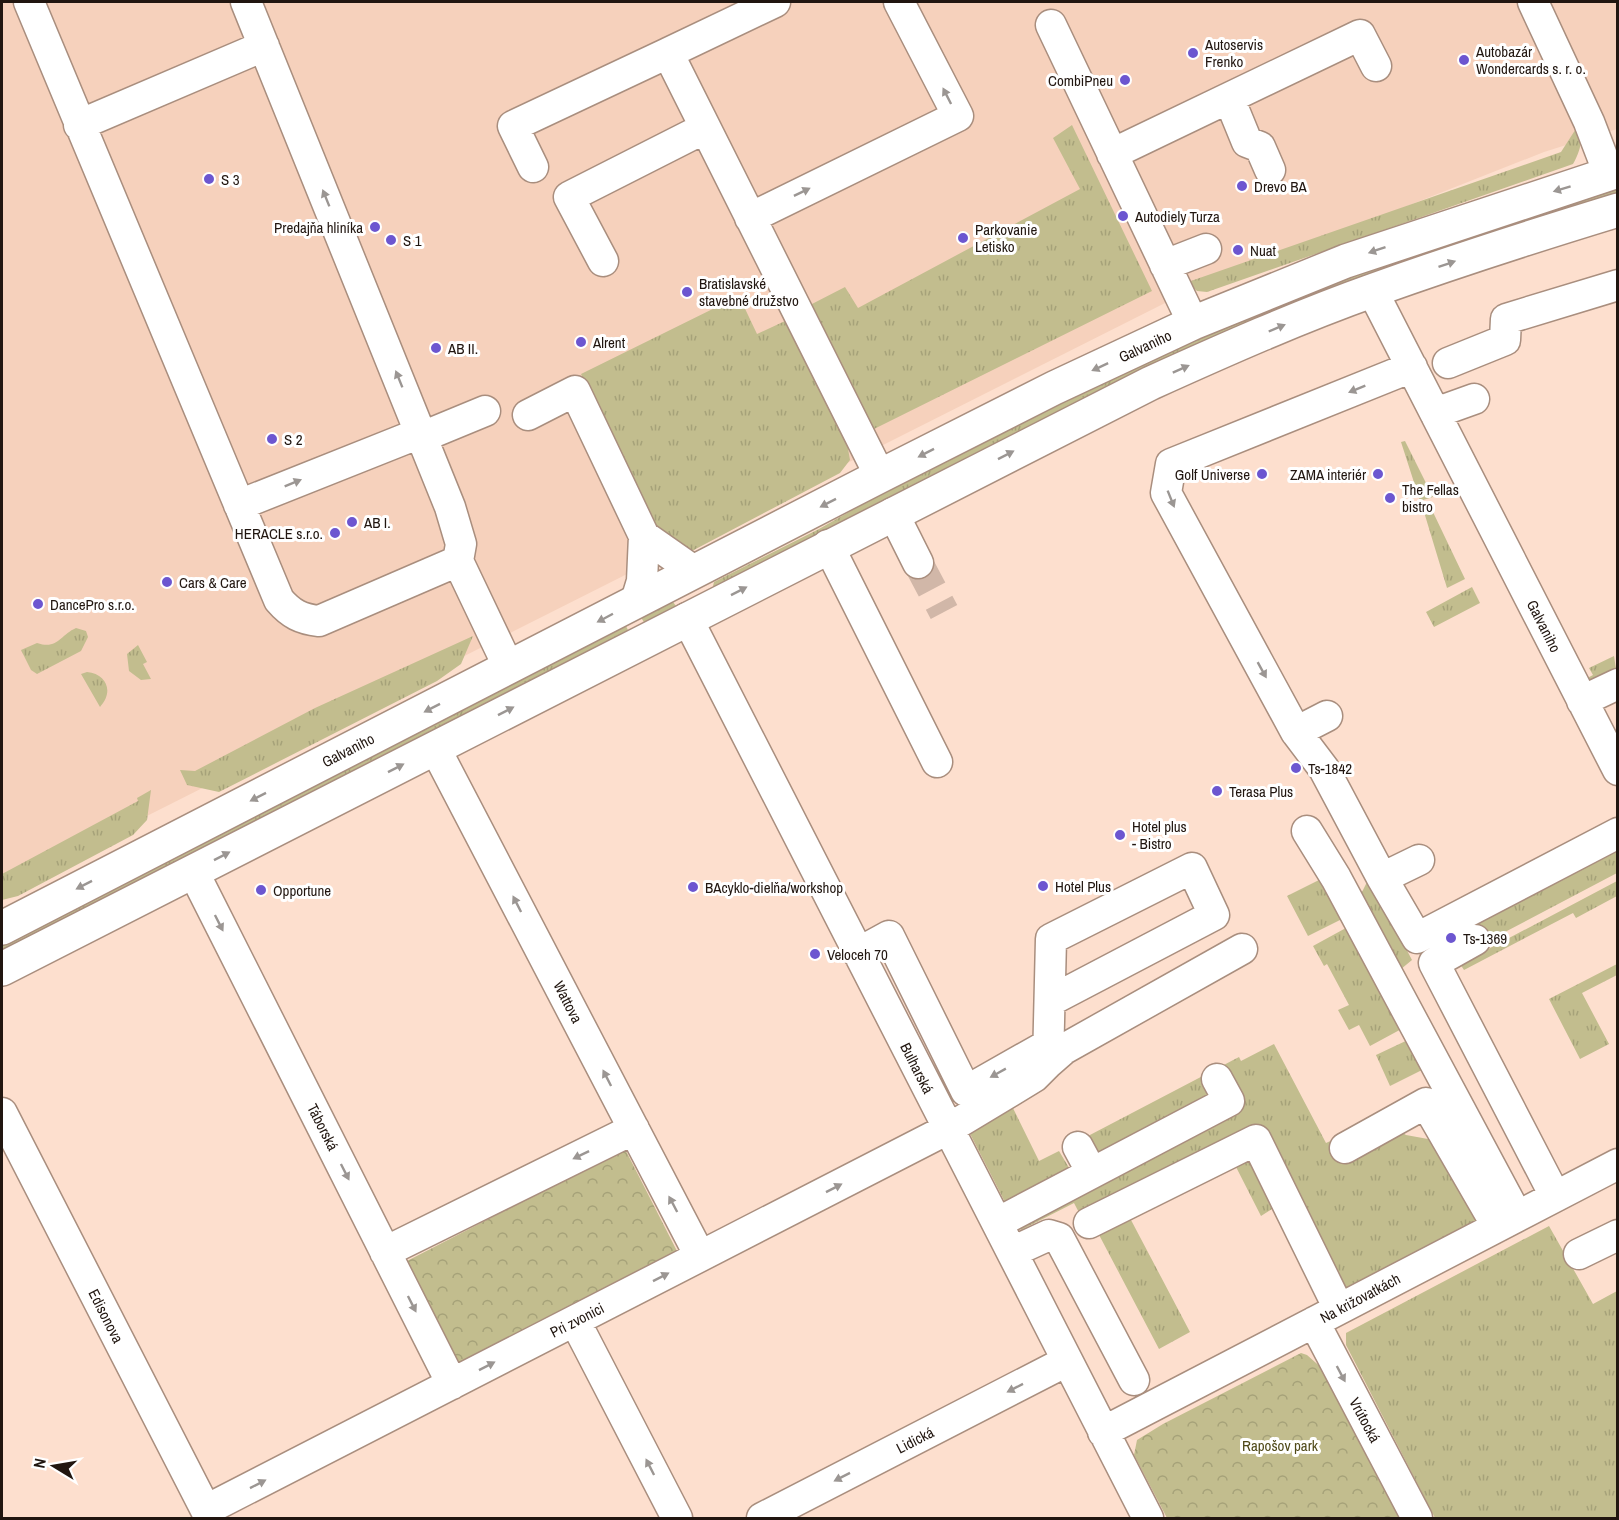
<svg xmlns="http://www.w3.org/2000/svg" width="1619" height="1520" font-family="'Archivo Narrow',sans-serif">
  <style>
    .built { fill: #f6d1bc }
    .grass { fill: url(#grass-tufts) }
    .park { fill: url(#park-crowns) }
    .lines { fill: none; stroke-linecap: round; stroke-linejoin: round }
    .minor-tunnel { stroke: #d1b7a8; stroke-width: 30; stroke-dasharray: 30 15; stroke-linecap: butt }
    .minor-casing { stroke: #a98e7e; stroke-width: 33 }
    .major-casing { stroke: #a98e7e; stroke-width: 36 }
    .minor { stroke: #fff; stroke-width: 30 }
    .major { stroke: #fff; stroke-width: 33 }
    .oneway { fill: #9b9693 }
    .poi-dot { fill: #6c56d0; stroke: #fff; stroke-width: 2 }
    .labels { text-anchor: middle; dominant-baseline: central; stroke-width: 6; stroke-linejoin: round; paint-order: stroke }
    .poi-label { font-size: 15px; fill: #211610; stroke: #fff; text-anchor: start }
    .street-label { font-size: 15px; fill: #211610; stroke: #fff }
    .park-label { font-size: 15px; fill: #4f4918; stroke: #fff }
  </style>
  <defs>
    <pattern id="grass-tufts" width="24" height="20" patternUnits="userSpaceOnUse" patternTransform="scale(1.5)"><rect width="24" height="20" fill="#c2bd8e"/><path d="M3 7l-1-3M5 7V3M7 7l1-3M15 17l-1-3M17 17v-4M19 17l1-3" fill="none" stroke="#a6a279"/></pattern>
    <pattern id="park-crowns" width="20" height="18" patternUnits="userSpaceOnUse" patternTransform="scale(1.5)"><rect width="20" height="18" fill="#c2bd8e"/><path d="M2 6a3 3 0 1 1 6 0M12 15a3 3 0 1 1 6 0" fill="none" stroke="#a6a279"/></pattern>
  </defs>
  <rect width="100%" height="100%" fill="#fddfce"/>
  <path class="built" d="M2,2H1617V129L1544,152L1177,297L2,889Z"/>
  <path class="grass" d="M1579,124C1583,139 1581,150 1573,164L1207,292L1197,291L1188,282L1561,152Z
    M1072,125L1152,291L872,430L810,305L845,287L858,308L1080,189L1053,138Z
    M1617,185V195L1080,401L943,470L826,535L715,589L713,586L714,582L819,529L919,472L1250,311Z
    M739,296L757,334L785,321L847,443L850,460L840,473L690,552L666,539L646,515L581,374Z
    M1405,441L1433,497L1420,501L1401,442Z
    M1432,510L1465,579L1447,588L1424,512Z
    M1472,587L1480,603L1434,627L1426,612Z
    M670,598L676,606L672,611L645,624L639,614Z
    M624,622L629,632L3,953L2,943Z
    M76,628L86,631L88,637L81,651L37,674L31,670L21,650L37,643C58,650 60,635 76,628Z
    M473,636L461,664L437,681L219,792L187,785L180,770L195,771L315,708Z
    M138,645L147,662L143,664L151,679L141,680L129,671L127,654Z
    M1614,656L1616,669C1606,682 1593,685 1578,683L1593,675L1589,668Z
    M87,672C107,674 114,692 100,707L81,674Z
    M151,790L147,820L133,835L18,896L2,900V874L138,801L137,798Z
    M1617,843V873L1484,943L1458,925Z
    M1329,875L1350,915L1308,936L1287,896Z
    M1369,878L1412,960L1395,974L1358,900Z
    M1617,881V896L1576,918L1573,913L1464,970L1460,964Z
    M1355,923L1407,1026L1370,1046L1359,1025L1349,1030L1338,1010L1349,1005L1327,964L1324,966L1313,946Z
    M1617,964V975L1582,993L1609,1044L1580,1059L1549,999Z
    M1412,1038L1428,1067L1390,1086L1376,1055Z
    M1274,1044L1326,1143L1337,1138L1397,1129L1406,1135L1439,1141L1481,1222L1345,1291L1294,1195L1261,1216L1235,1165L1131,1220L1190,1332L1159,1349L1097,1231L1088,1230L1074,1203L1021,1230L1014,1219L1221,1098L1103,1162L1088,1136L1239,1057L1241,1061Z
    M1008,1098L1039,1161L1059,1151L1074,1176L1009,1210L964,1122Z
    M1549,1226L1593,1304L1617,1291V1518H1435L1346,1345V1333Z"/>
  <path class="park" d="M625,1149L678,1253L458,1364L405,1262Z
    M1301,1353L1307,1355L1324,1370L1399,1518H1167L1134,1455L1137,1440L1163,1424Z"/>
  <g class="lines">
    <path class="minor-tunnel" d="M918,563L944,612"/>
    <g class="minor-casing">
      <path id="minor" d="M29,2L279,600C291,614 301,619 319,621L458,561
        M246,2L450,507L461,544L458,561L509,668
        M775,2L668,53L880,476
        M1533,2L1589,122L1609,174
        M1051,25L1193,323
        M1229,98L1247,142L1260,147L1270,170
        M79,125L264,46
        M1112,154L1360,35L1376,66
        M533,167L513,126L668,53
        M750,218L958,116L899,2
        M603,261L569,197L705,128
        M1165,265L1206,249
        M1372,290L1618,770
        M1448,363L1505,340L1506,319L1618,285
        M1435,413L1474,399
        M528,415L575,391L644,536L694,571
        M422,437L485,411
        M239,505L420,433
        M893,513L918,563
        M828,545L937,762
        M636,601L642,581L644,536
        M687,618L1148,1518
        M1582,701L1618,684
        M1296,732L1327,716
        M435,748L700,1256
        M1307,831L1336,878L1517,1216
        M1419,860L1382,878L1417,938L1618,833
        M193,871L452,1384
        M1382,878L1324,769L1296,732L1166,493L1171,464L1412,367
        M1475,940L1434,963L1555,1196
        M858,953L889,936L966,1091L1049,1044
        M1048,1063L1064,1049L1242,949
        M2,1113L210,1518
        M1078,1147L1092,1173
        M1345,1148L1426,1103L1497,1226
        M997,1223L1229,1101L1217,1079
        M1089,1223L1256,1140L1339,1309
        M385,1252L634,1129
        M1012,1252L1049,1235L1059,1238L1134,1380
        M1579,1254L1618,1235
        M575,1321L677,1518
        M1314,1322L1417,1518
        M1103,1432L1618,1164
        M206,1510L948,1129L1034,1077L1048,1063L1051,939L1192,868L1214,915L1050,1001
        M762,1518L1067,1361"/>
    </g>
    <g class="major-casing">
      <path id="major" d="M2,928L880,476L1054,388L1193,323L1346,261L1618,171
        M2,969L1151,383C1224,350 1298,317 1374,290C1455,261 1536,235 1618,210"/>
    </g>
    <use href="#minor" class="minor"/>
    <use href="#major" class="major"/>
  </g>
  <defs><path id="oneway-solid" d="M-6-.8H1V-3.2L6.5 0L1 3.2V.8H-6Z" transform="scale(1.5)"/></defs>
  <g class="oneway">
    <use href="#oneway-solid" transform="translate(947 96) rotate(-117)"/>
    <use href="#oneway-solid" transform="translate(1562 189) rotate(163)"/>
    <use href="#oneway-solid" transform="translate(802 192) rotate(-26)"/>
    <use href="#oneway-solid" transform="translate(326 198) rotate(-112)"/>
    <use href="#oneway-solid" transform="translate(1377 250) rotate(161)"/>
    <use href="#oneway-solid" transform="translate(1447 264) rotate(-19)"/>
    <use href="#oneway-solid" transform="translate(1277 328) rotate(-23)"/>
    <use href="#oneway-solid" transform="translate(1100 367) rotate(155)"/>
    <use href="#oneway-solid" transform="translate(1181 369) rotate(-24)"/>
    <use href="#oneway-solid" transform="translate(399 379) rotate(-112)"/>
    <use href="#oneway-solid" transform="translate(1357 389) rotate(158)"/>
    <use href="#oneway-solid" transform="translate(926 453) rotate(153)"/>
    <use href="#oneway-solid" transform="translate(1006 455) rotate(-27)"/>
    <use href="#oneway-solid" transform="translate(293 483) rotate(-22)"/>
    <use href="#oneway-solid" transform="translate(1171 499) rotate(68)"/>
    <use href="#oneway-solid" transform="translate(828 503) rotate(153)"/>
    <use href="#oneway-solid" transform="translate(739 591) rotate(-27)"/>
    <use href="#oneway-solid" transform="translate(605 618) rotate(152)"/>
    <use href="#oneway-solid" transform="translate(1262 670) rotate(61)"/>
    <use href="#oneway-solid" transform="translate(432 708) rotate(153)"/>
    <use href="#oneway-solid" transform="translate(506 711) rotate(-27)"/>
    <use href="#oneway-solid" transform="translate(396 768) rotate(-27)"/>
    <use href="#oneway-solid" transform="translate(258 797) rotate(153)"/>
    <use href="#oneway-solid" transform="translate(222 856) rotate(-27)"/>
    <use href="#oneway-solid" transform="translate(84 885) rotate(153)"/>
    <use href="#oneway-solid" transform="translate(517 904) rotate(-117)"/>
    <use href="#oneway-solid" transform="translate(219 923) rotate(63)"/>
    <use href="#oneway-solid" transform="translate(998 1073) rotate(151)"/>
    <use href="#oneway-solid" transform="translate(607 1078) rotate(-117)"/>
    <use href="#oneway-solid" transform="translate(581 1155) rotate(154)"/>
    <use href="#oneway-solid" transform="translate(345 1172) rotate(63)"/>
    <use href="#oneway-solid" transform="translate(834 1188) rotate(-27)"/>
    <use href="#oneway-solid" transform="translate(673 1204) rotate(-118)"/>
    <use href="#oneway-solid" transform="translate(661 1277) rotate(-27)"/>
    <use href="#oneway-solid" transform="translate(412 1304) rotate(63)"/>
    <use href="#oneway-solid" transform="translate(487 1366) rotate(-27)"/>
    <use href="#oneway-solid" transform="translate(1341 1374) rotate(62)"/>
    <use href="#oneway-solid" transform="translate(1015 1388) rotate(153)"/>
    <use href="#oneway-solid" transform="translate(650 1467) rotate(-117)"/>
    <use href="#oneway-solid" transform="translate(842 1477) rotate(153)"/>
    <use href="#oneway-solid" transform="translate(258 1484) rotate(-27)"/>
  </g>
  <g class="poi-dot">
    <circle cx="1193" cy="53" r="6"/>
    <circle cx="1464" cy="60" r="6"/>
    <circle cx="1125" cy="80" r="6"/>
    <circle cx="209" cy="179" r="6"/>
    <circle cx="1242" cy="186" r="6"/>
    <circle cx="1123" cy="216" r="6"/>
    <circle cx="375" cy="227" r="6"/>
    <circle cx="963" cy="238" r="6"/>
    <circle cx="391" cy="240" r="6"/>
    <circle cx="1238" cy="250" r="6"/>
    <circle cx="687" cy="292" r="6"/>
    <circle cx="581" cy="342" r="6"/>
    <circle cx="436" cy="348" r="6"/>
    <circle cx="272" cy="439" r="6"/>
    <circle cx="1262" cy="474" r="6"/>
    <circle cx="1378" cy="474" r="6"/>
    <circle cx="1390" cy="498" r="6"/>
    <circle cx="352" cy="522" r="6"/>
    <circle cx="335" cy="533" r="6"/>
    <circle cx="167" cy="582" r="6"/>
    <circle cx="38" cy="604" r="6"/>
    <circle cx="1296" cy="768" r="6"/>
    <circle cx="1217" cy="791" r="6"/>
    <circle cx="1120" cy="835" r="6"/>
    <circle cx="1043" cy="886" r="6"/>
    <circle cx="693" cy="887" r="6"/>
    <circle cx="261" cy="890" r="6"/>
    <circle cx="1451" cy="938" r="6"/>
    <circle cx="815" cy="954" r="6"/>
  </g>
  <g class="labels">
    <g class="poi-label">
      <text x="1205" y="44">Autoservis<tspan x="1205" dy="17">Frenko</tspan></text>
      <text x="1476" y="51">Autobazár<tspan x="1476" dy="17">Wondercards s. r. o.</tspan></text>
      <text x="1113" y="80" text-anchor="end">CombiPneu</text>
      <text x="221" y="179">S 3</text>
      <text x="1254" y="186">Drevo BA</text>
      <text x="1135" y="216">Autodiely Turza</text>
      <text x="363" y="227" text-anchor="end">Predajňa hliníka</text>
      <text x="975" y="229">Parkovanie<tspan x="975" dy="17">Letisko</tspan></text>
      <text x="403" y="240">S 1</text>
      <text x="1250" y="250">Nuat</text>
      <text x="699" y="283">Bratislavské<tspan x="699" dy="17">stavebné družstvo</tspan></text>
      <text x="593" y="342">Alrent</text>
      <text x="448" y="348">AB II.</text>
      <text x="284" y="439">S 2</text>
      <text x="1250" y="474" text-anchor="end">Golf Universe</text>
      <text x="1366" y="474" text-anchor="end">ZAMA interiér</text>
      <text x="1402" y="489">The Fellas<tspan x="1402" dy="17">bistro</tspan></text>
      <text x="364" y="522">AB I.</text>
      <text x="323" y="533" text-anchor="end">HERACLE s.r.o.</text>
      <text x="179" y="582">Cars &amp; Care</text>
      <text x="50" y="604">DancePro s.r.o.</text>
      <text x="1308" y="768">Ts-1842</text>
      <text x="1229" y="791">Terasa Plus</text>
      <text x="1132" y="826">Hotel plus<tspan x="1132" dy="17">- Bistro</tspan></text>
      <text x="1055" y="886">Hotel Plus</text>
      <text x="705" y="887">BAcyklo-dielňa/workshop</text>
      <text x="273" y="890">Opportune</text>
      <text x="1463" y="938">Ts-1369</text>
      <text x="827" y="954">Veloceh 70</text>
    </g>
    <g class="street-label">
      <text transform="translate(1145 346) rotate(-25)">Galvaniho</text>
      <text transform="translate(1544 626) rotate(63)">Galvaniho</text>
      <text transform="translate(348 750) rotate(-27)">Galvaniho</text>
      <text transform="translate(568 1002) rotate(63)">Wattova</text>
      <text transform="translate(917 1068) rotate(63)">Bulharská</text>
      <text transform="translate(323 1127) rotate(63)">Táborská</text>
      <text transform="translate(1360 1298) rotate(-28)">Na križovatkách</text>
      <text transform="translate(106 1316) rotate(63)">Edisonova</text>
      <text transform="translate(577 1320) rotate(-27)">Pri zvonici</text>
      <text transform="translate(1365 1420) rotate(62)">Vrútocká</text>
      <text transform="translate(915 1440) rotate(-27)">Lidická</text>
    </g>
    <g class="park-label">
      <text x="1280" y="1445">Rapošov park</text>
    </g>
  </g>
  <rect width="1619" height="1520" fill="none" stroke="#211610" stroke-width="6"/>
  <g transform="translate(54 1466) rotate(281)" stroke="#ffffff" stroke-width="4.5" paint-order="stroke">
  <path d="M0-4.5L10 22L0 15L-10 22Z" fill="#211610"/>
  <text y="-9" font-size="16" font-weight="bold" text-anchor="middle" fill="#211610">N</text>
  </g>
</svg>
